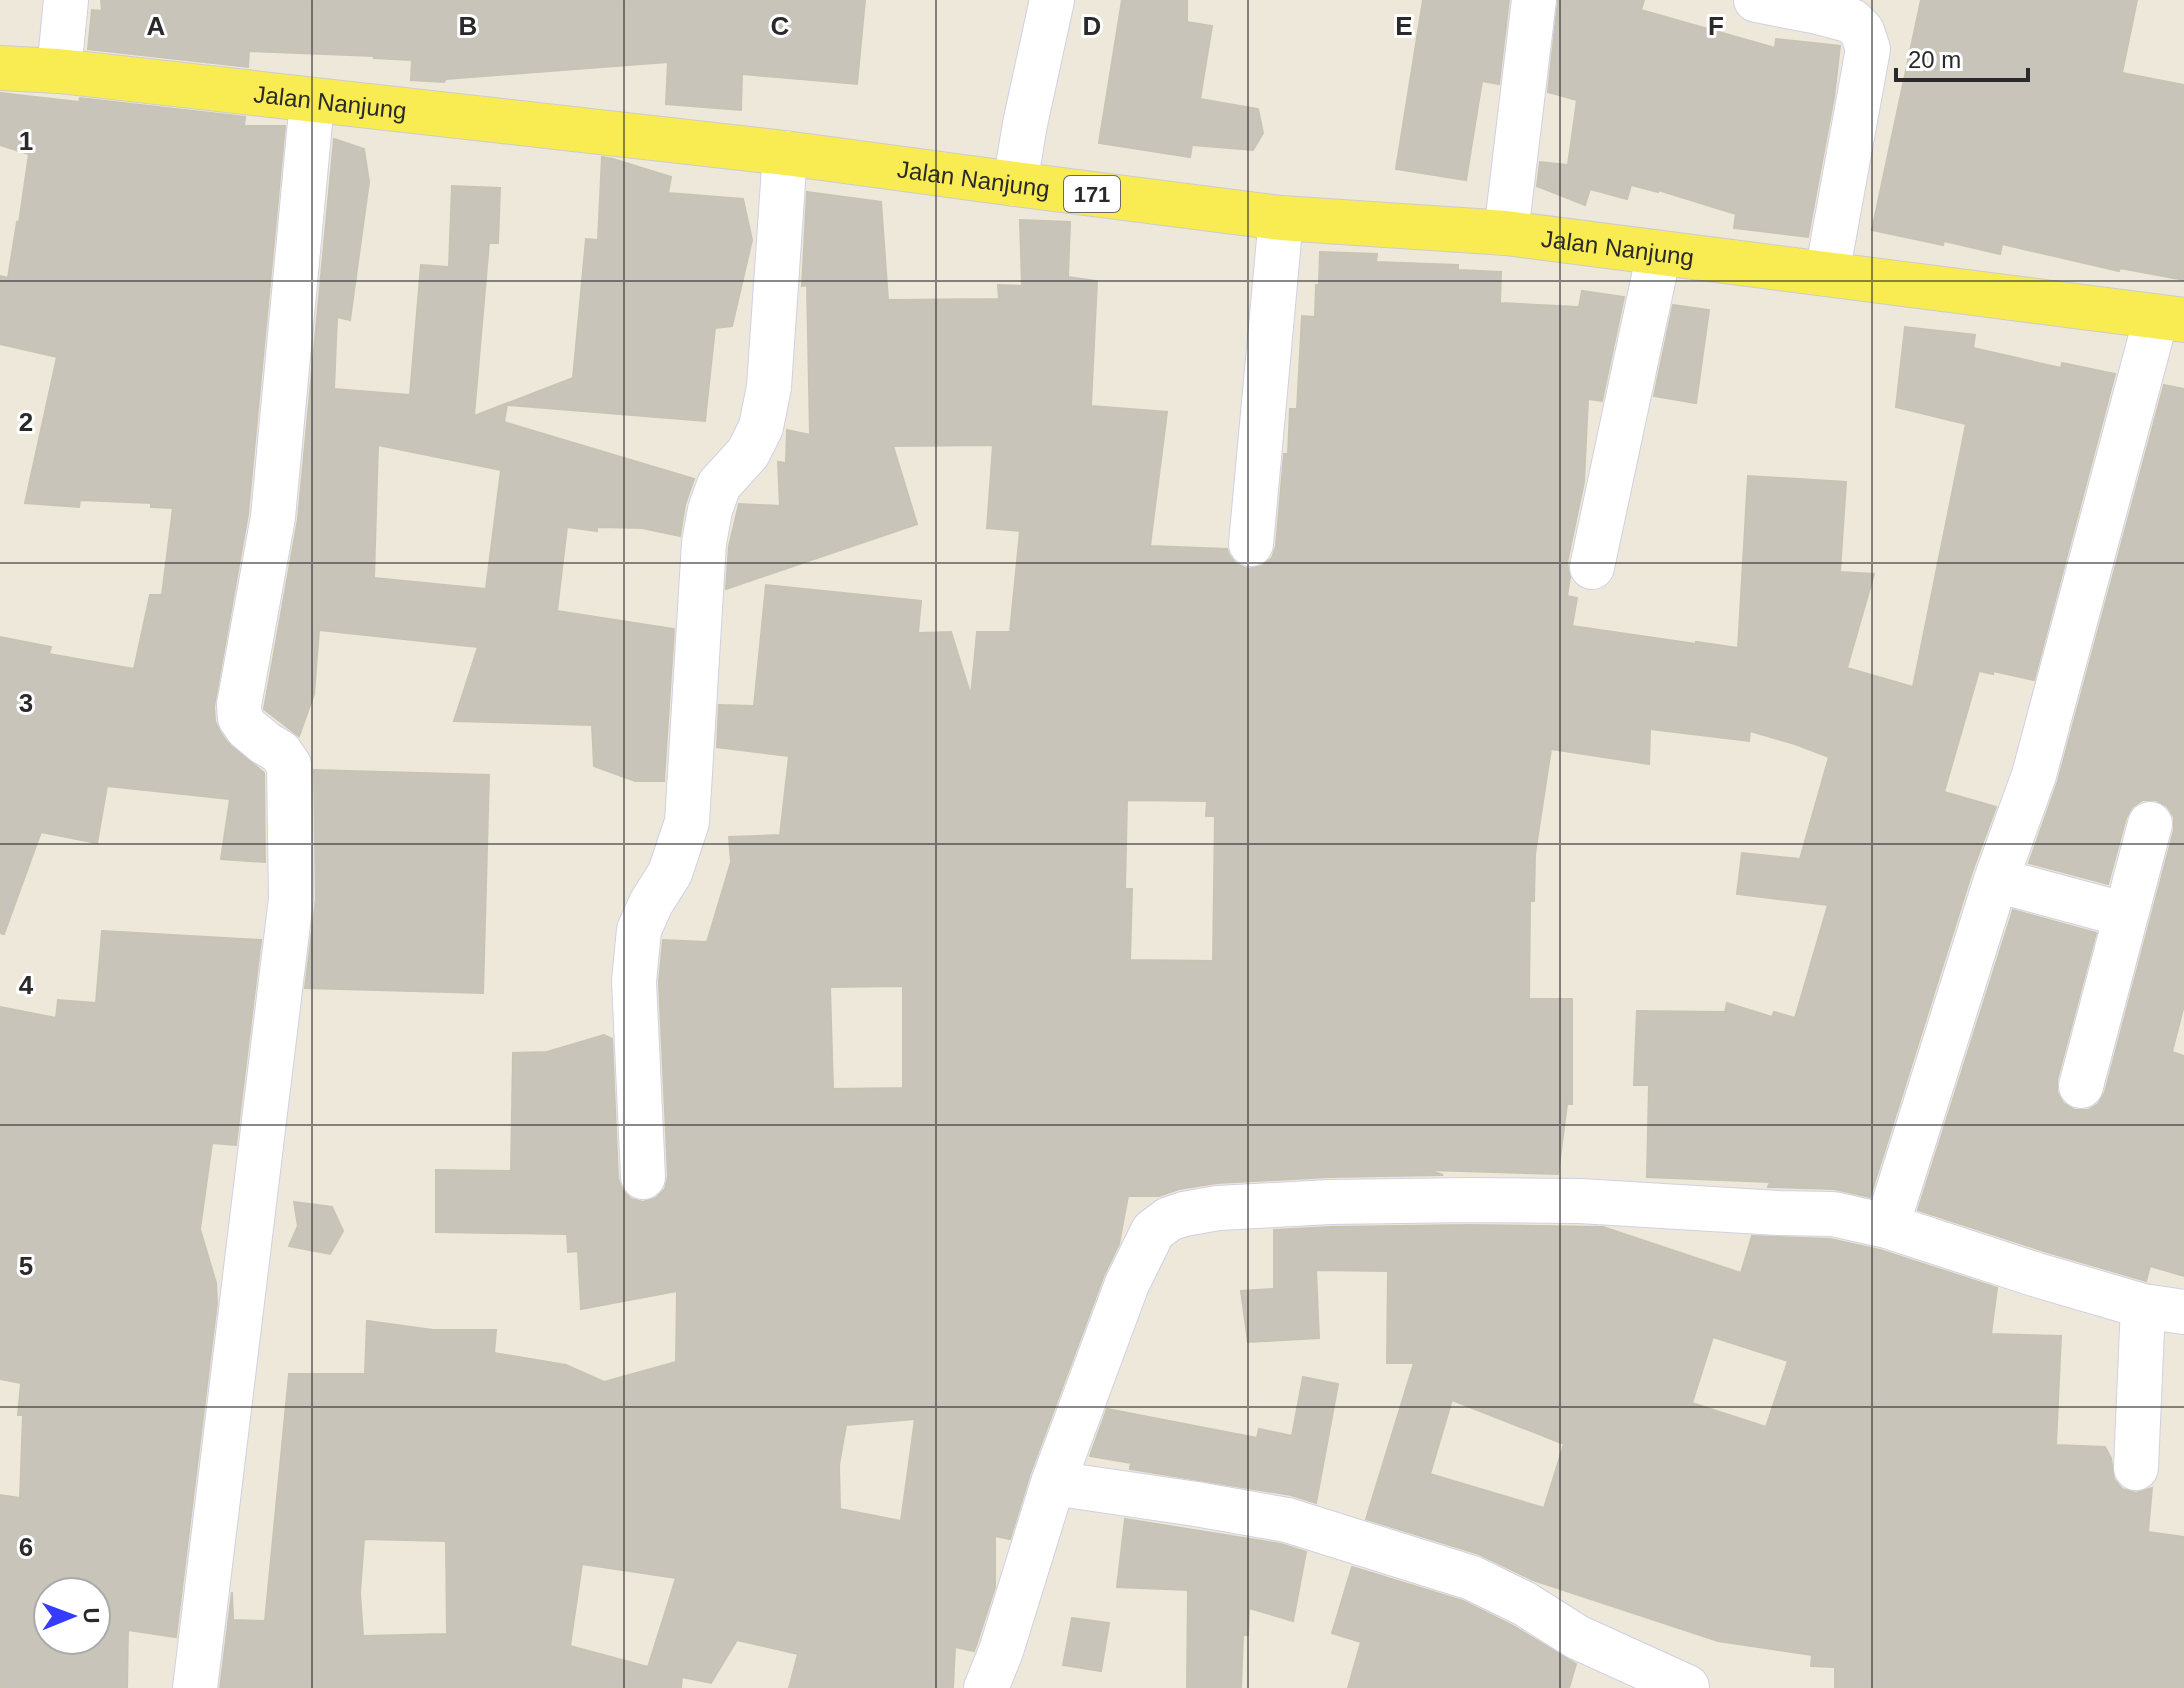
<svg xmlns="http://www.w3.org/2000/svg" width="2184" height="1688" font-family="Arial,sans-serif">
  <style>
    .building { fill: #c8c4ba; stroke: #c8c4b4; stroke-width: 2; fill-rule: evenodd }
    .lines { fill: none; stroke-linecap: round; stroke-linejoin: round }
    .minor-casing { stroke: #d0d0e4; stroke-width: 46 }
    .major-casing { stroke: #ccc; stroke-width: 46 }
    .minor { stroke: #fff; stroke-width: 44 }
    .major { stroke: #f9ec53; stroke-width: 44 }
    .grid { fill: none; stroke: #2a2a2a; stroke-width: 2; stroke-opacity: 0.55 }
    .labels { text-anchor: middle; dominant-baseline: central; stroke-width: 6; stroke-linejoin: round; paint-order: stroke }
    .shield { fill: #fff; stroke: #6a6a6a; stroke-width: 2 }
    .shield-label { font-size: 22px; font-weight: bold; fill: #2a2a2a }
    .street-label { font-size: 24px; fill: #2a2a2a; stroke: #fff }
    .grid-label { font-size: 26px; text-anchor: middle; font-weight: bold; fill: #2a2a2a; stroke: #fff; stroke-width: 6; stroke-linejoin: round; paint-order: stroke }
  </style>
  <rect width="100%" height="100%" fill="#ede8da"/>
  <path class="building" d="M101,0H865L857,84L742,74L741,110L666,104L668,62L446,79L444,82L411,80L412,60L374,58V56L249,51L248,67L88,49L92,10L102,11Z
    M1122,0H1187V22L1212,26L1200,99L1258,109L1263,133L1253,150L1192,145L1190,157L1099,143Z
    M1423,0H1509L1499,84L1482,81L1466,180L1396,169Z
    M1558,0H1644L1641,10L1775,48L1776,39L1840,46L1834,97L1808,237L1734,228L1736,214L1658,190V192L1631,185L1627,199L1590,189L1585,205L1537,186L1540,162L1568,165L1577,100L1548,92Z
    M1921,0H2137L2122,73L2184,85V280L2120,268L2119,271L2002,244L2000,254L1944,241L1943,245L1872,230Z
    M0,93L79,102L80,98L245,117L244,126H285L248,514L214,707L215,721L220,732L227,742L264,773L265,862L221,859L230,799L107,786L97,843L41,832L4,934L0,933V637L51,647L49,654L134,669L150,595H162L173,508L151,507V503L80,500L79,507L25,503L57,357L0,344V276L8,278L17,222L19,223L29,154L0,145Z
    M334,139L364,149L369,182L350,320L337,317L334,389L410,395L421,265L449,267L452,186L500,188L498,243H489L474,416L573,378L586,239L598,240L602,157L613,159L671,177L668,193L743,199L752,240L732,326L715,328L705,421L507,405L504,422L694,479L685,505L680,536L642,528L597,527V531L567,527L557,611L674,629L664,781H635L594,766L592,725L454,721L478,647L319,630L314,694L299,736L264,709L298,519ZM378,445L501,470L486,589L374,578Z
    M807,192L881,202L888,300L999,299L998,285L1022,286L1020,220L1070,222L1068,277L1097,281L1091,406L1167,412L1150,546L1227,549L1229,555L1236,564L1248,569L1262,566L1272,558L1276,546L1284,454H1288L1290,409H1297L1302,316L1315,317L1316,285H1319L1320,252L1377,254L1376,262L1458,265V270L1501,272L1500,303L1579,307L1582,291L1624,297L1602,401L1588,399L1584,482L1567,563L1570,577L1567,596L1577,598L1572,626L1696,644V642L1738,648L1748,476L1846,482L1840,572L1874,574L1847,668L1913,687L1966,424L1896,407L1905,327L1975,335L1973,348L2061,368L2062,363L2115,374L2034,680L1993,671V674L1979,671L1944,792L1996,807L1972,872L1870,1197L1834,1189L1768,1187L1770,1182L1647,1177L1649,1085H1634L1637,1011L1725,1012L1727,1003L1772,1017L1774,1012L1795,1018L1828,905L1737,894L1742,853L1800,859L1829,757L1795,744L1750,731L1749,741L1650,729L1649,764L1551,749L1535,854L1534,901H1530L1529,999H1572V1104H1567L1558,1174L1428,1170L1443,1175L1330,1177L1217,1183L1179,1189L1159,1196H1128L1119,1244L1104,1275L1030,1474L1010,1539L995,1536V1587L977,1643L974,1651L955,1647L953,1688H789L798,1654L737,1640L711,1683L682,1677L681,1688H220L232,1592L233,1620L265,1621L289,1374H365L367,1321L433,1330H496L494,1353L566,1365L604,1382L676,1362L677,1291L581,1309L578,1251L568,1252L567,1234L436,1232V1170L511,1171L513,1053L547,1052L604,1035L612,1039L618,1178L622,1190L631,1199L643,1202L656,1198L665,1189L668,1176L659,982L663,940L707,942L731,862L729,837L780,835L789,756L717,747L719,705L754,706L766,585L921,601L918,633L951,632L971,696L977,632H1010L1020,531L987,528L993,445L893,446L917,524L726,589L729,546L739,504L780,506L778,462L786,463L787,430L810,435L807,285L802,286ZM1127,800L1207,801L1206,816H1215L1213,961L1130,960L1132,889H1125ZM903,986V1088L833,1089L830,987ZM915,1419L901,1521L840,1509L839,1465L846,1425ZM364,1539L446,1541L447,1634L363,1636L360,1593ZM582,1564L676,1578L648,1667L570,1646Z
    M1673,305L1709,310L1696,403L1654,396Z
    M2164,385L2184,389V1005L2172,1052L2184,1056V1276L2150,1266L2146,1281L2044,1251L1918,1210L2013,910L2096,933L2057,1080V1092L2063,1103L2075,1110H2088L2098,1104L2105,1092L2174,830V817L2167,806L2156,800H2143L2132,807L2126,818L2108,884L2029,863L2058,781Z
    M314,770L489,775L483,993L305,988L316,899Z
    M102,931L261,940L236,1145L212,1143L200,1229L216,1283L217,1303L176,1637L128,1630L127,1688H0V1495L20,1498L23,1415H18L21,1383L0,1379V1007L56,1018L58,1000L96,1003ZM48,1592H96V1640H48Z
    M294,1202L332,1207L343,1231L330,1254L289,1246L298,1226Z
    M1469,1225L1603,1227L1741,1273L1752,1236L1830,1239L1880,1250L1997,1288L1991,1334L2061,1336L2056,1445L2105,1447L2111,1458L2114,1479L2122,1489L2136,1493L2152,1488L2148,1532L2184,1537V1688H1835V1667L1811,1666L1812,1655L1718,1641L1533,1580L1479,1554L1366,1519L1414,1363H1387L1388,1271L1316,1270L1319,1338L1248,1342L1241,1291L1274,1289V1230L1331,1227ZM1713,1337L1788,1361L1766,1427L1692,1403ZM1452,1400L1564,1444L1544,1508L1430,1474Z
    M1303,1377L1338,1384L1316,1503L1291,1495L1130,1469L1131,1463L1090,1456L1107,1409L1257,1438L1259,1429L1292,1436Z
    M1125,1519L1281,1544L1306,1552L1293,1621L1249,1608L1248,1635H1243L1241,1688H1187L1188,1590L1117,1587Z
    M1352,1567L1463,1601L1513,1626L1576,1664L1569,1688H1348L1361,1642L1332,1633Z
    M1072,1618L1109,1623L1101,1671L1063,1665Z"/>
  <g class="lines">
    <g class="minor-casing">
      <path id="minor" d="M1756,0L1818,12L1852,21L1862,31L1868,49L1827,274
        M59,71L66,0
        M1015,184L1025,124L1052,0
        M1506,233L1534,0
        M1251,544L1281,218
        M1592,567L1659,253
        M1996,880L2126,915
        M2081,1086L2150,824
        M643,1177L634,981L639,930L651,903L670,873L687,822L704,543L710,510L719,485L748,453L761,427L769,387L785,153
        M1887,1226L1996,880L2034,775L2156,318
        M2136,1468L2143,1306
        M1053,1483L1196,1504L1287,1520L1472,1578L1525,1604L1577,1637L1687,1687
        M195,1688L291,899L289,765L280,752L265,743L247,728L240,718L239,705L273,517L312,101
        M986,1688L1001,1651L1053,1483L1127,1284L1153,1231L1169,1219L1184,1214L1218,1208L1330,1202L1469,1200L1580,1201L1778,1213L1833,1214L1887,1226L2037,1275L2143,1306L2184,1312"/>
    </g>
    <g class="major-casing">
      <g id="major">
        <path id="s1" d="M0,68L59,71L785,153L1015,184L1281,218L1506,233L2184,320"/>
      </g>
    </g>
    <use href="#minor" class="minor"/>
    <use href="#major" class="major"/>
  </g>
  <path class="grid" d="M312,0V1688M624,0V1688M936,0V1688M1248,0V1688M1560,0V1688M1872,0V1688M0,281H2184M0,563H2184M0,844H2184M0,1125H2184M0,1407H2184"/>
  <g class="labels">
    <rect class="shield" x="1064" y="176" width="56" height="36" rx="6"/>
    <g class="shield-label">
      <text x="1092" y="194">171</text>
    </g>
    <g class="street-label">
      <text stroke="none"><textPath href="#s1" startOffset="332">Jalan Nanjung</textPath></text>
      <text stroke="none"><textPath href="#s1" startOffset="980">Jalan Nanjung</textPath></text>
      <text stroke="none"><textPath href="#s1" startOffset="1628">Jalan Nanjung</textPath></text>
    </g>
  </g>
  <g class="grid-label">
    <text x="156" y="35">A</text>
    <text x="468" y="35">B</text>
    <text x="780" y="35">C</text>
    <text x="1092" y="35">D</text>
    <text x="1404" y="35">E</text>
    <text x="1716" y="35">F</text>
    <text x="26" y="150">1</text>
    <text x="26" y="431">2</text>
    <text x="26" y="712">3</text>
    <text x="26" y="994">4</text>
    <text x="26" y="1275">5</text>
    <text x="26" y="1556">6</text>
  </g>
  <g transform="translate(72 1616) rotate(89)"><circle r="38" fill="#ffffff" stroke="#aaaaaa" stroke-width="2"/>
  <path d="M0-6L14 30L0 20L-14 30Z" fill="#353cff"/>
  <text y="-12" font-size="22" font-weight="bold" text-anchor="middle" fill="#2a2a2a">U</text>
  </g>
  <path d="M1896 68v12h132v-12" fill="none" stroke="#2a2a2a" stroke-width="4"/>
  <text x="1908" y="68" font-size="24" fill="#2a2a2a" stroke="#ffffff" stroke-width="6" paint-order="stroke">20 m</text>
</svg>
